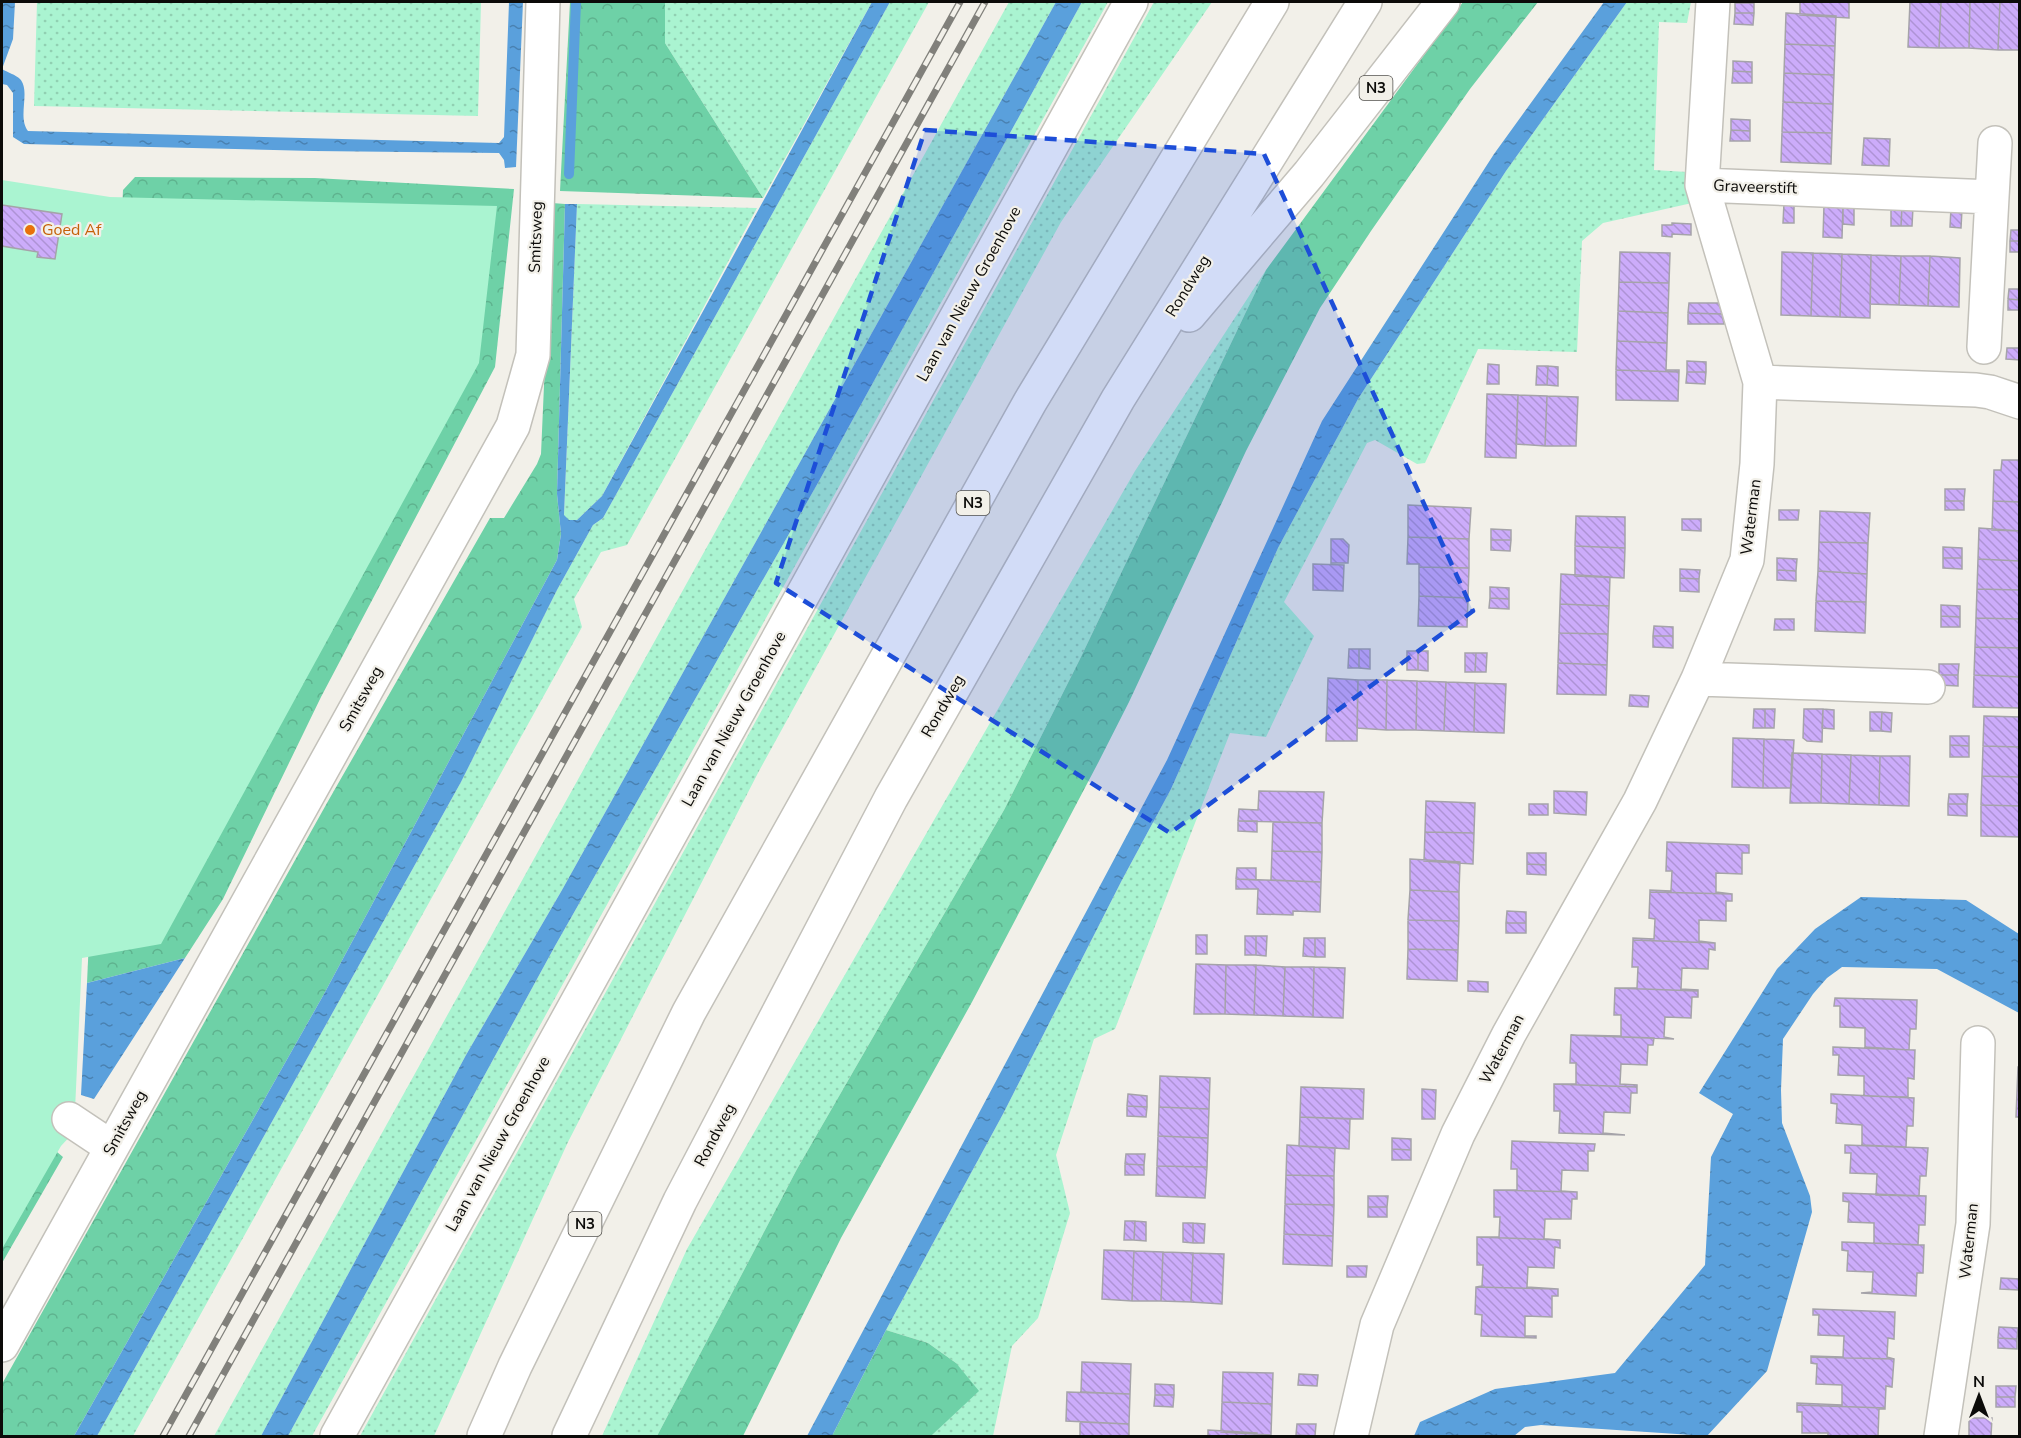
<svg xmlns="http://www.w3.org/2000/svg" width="2021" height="1438" font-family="'Nunito Sans',sans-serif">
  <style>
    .grass { fill: url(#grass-dots) }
    .forest { fill: url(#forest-crowns) }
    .park { fill: #aaf4d1 }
    .water { fill: url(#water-ripples) }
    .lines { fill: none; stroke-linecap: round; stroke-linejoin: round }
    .stream { stroke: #5aa0dc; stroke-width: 10 }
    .building { fill: url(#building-back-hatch); stroke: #a5a3a9; stroke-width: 1.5 }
    .minor-casing { stroke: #c3c1ba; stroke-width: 36 }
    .highway-casing { stroke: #c3c1ba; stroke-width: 36 }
    .minor { stroke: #fff; stroke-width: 33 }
    .highway { stroke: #fff; stroke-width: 33 }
    .rail-casing { stroke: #81807b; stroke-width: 7 }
    .rail { stroke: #f2f0e9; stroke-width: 4.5; stroke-dasharray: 14; stroke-linecap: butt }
    .marked { fill: #1d4ed8; fill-opacity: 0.2; stroke: #1d4ed8; stroke-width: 4.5; stroke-dasharray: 12 8; stroke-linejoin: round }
    .food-dot { fill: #e8710a; stroke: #f2f0e9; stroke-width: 2 }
    .labels { text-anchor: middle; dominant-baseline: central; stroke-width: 4.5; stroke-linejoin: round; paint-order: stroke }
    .shield { fill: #f2f0e9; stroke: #51504c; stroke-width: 1.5 }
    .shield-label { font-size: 15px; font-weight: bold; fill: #0c0b09 }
    .street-label { font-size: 16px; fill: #0c0b09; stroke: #f2f0e9 }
    .food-label { font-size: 16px; fill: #c56008; stroke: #f2f0e9; text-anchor: start }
  </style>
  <defs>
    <pattern id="grass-dots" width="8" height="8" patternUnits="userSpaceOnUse" patternTransform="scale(1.5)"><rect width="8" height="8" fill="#aaf4d1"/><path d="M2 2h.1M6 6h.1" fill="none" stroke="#91d0b2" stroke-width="1.8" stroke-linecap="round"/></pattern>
    <pattern id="forest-crowns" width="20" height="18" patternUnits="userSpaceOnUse" patternTransform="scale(1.5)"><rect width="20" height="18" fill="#6ed1a7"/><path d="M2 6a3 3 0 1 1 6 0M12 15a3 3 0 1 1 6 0" fill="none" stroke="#5eb28e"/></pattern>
    <pattern id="water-ripples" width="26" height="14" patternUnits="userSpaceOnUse" patternTransform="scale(1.5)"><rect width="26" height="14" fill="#5aa0dc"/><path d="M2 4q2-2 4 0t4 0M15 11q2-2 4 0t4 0" fill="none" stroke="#4981b1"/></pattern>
    <pattern id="building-back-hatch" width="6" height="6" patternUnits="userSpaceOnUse" patternTransform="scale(1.5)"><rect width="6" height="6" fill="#ccacfa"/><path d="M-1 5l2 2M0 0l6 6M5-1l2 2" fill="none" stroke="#ae93d5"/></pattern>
  </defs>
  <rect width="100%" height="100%" fill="#f2f0e9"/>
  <path class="grass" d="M37,2H481L478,116L34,106Z
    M665,2H872L763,198L665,43Z
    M890,2H929L627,545L601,552L574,599L582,627L133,1436H97L461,782L557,590L593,525L603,518Z
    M1009,2H1056L562,890L466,1055L261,1436H214Z
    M1082,2H1108L312,1436H288L555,946L819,481Z
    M1154,2H1212L1061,222L759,771L568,1142L434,1436H360Z
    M1627,2H1691L1687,23L1659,22L1654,170L1687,172L1692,203L1603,223L1582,241L1577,352L1478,349L1425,463L1417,464L1375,440L1367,443L1284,602L1314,636L1266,737L1230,733L1115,1029L1094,1039L1056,1155L1070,1213L1038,1318L1012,1346L993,1436H931L944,1423L956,1363L928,1343L886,1330L1003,1114L1122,880L1171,789L1278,548L1358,399L1506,171Z
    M577,204L757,208L602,496L577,520H568L564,516Z
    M1266,270L1079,661L1004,810L797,1169L657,1436H602L687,1249L1135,471Z"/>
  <path class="forest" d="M570,2H665V43L763,198L560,191Z
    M1463,2H1538L1470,89L1371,231L1320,308L1246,451L1129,702L1098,763L972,1002L841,1238L743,1436H657L797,1169L1004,810L1079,661L1266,270Z
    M135,177L315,178L514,189L495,367L321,697L223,899L185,958L87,983L123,190Z
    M552,203L565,204L557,494L561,534L557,560L324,994L74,1436H2V1384L327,803L490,518H504L537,464L541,454Z
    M39,1137L63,1157L2,1263V1169Z
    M886,1330L928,1343L956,1363L979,1391L931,1436H832Z"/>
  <path class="park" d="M2,180L110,197L497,206L479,363L161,944L82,958L74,1132L61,1146L2,1249Z"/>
  <path class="water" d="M2,2H15L13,39L2,69C7,72 16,75 20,79C31,91 17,117 28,131L499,143L504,137L509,2H523L516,167L505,168L504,160L499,153L313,151L24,144L13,137V93L7,85L2,84Z
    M872,2H890L603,518L593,525L557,590L461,782L97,1436H74L324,994L557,560L561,534L557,494L565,204H577L564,515L569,520H577L602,496Z
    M1056,2H1082L819,481L555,946L288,1436H261L466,1055L562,890Z
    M1604,2H1627L1506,171L1358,399L1278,548L1171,789L1122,880L1003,1114L886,1330L832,1436H807L1167,760L1322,421L1494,154Z
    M1861,897L1966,900L2019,934V1013L1937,969L1842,967L1827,978L1813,994L1783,1039L1781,1090L1782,1123L1810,1196L1812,1212L1767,1371L1707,1436L1541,1425L1525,1427L1514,1436H1414L1420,1422L1495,1389L1615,1373L1705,1265L1711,1157L1733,1114L1699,1093L1777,969L1815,929Z
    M185,958L94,1099L81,1095L87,983Z"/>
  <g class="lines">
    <path class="stream" d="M569,174L576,2"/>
  </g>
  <path class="building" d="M1800,2H1849V18L1800,15Z
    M1910,2H1941L1939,48L1908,47Z
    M1941,2H1970L1969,48H1939Z
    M1970,2H2000L1998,50L1969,48Z
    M2000,2H2020V50H1998Z
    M1735,3H1754V13H1735Z
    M1735,13H1754L1753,25L1734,24Z
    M1786,13L1836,16L1835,46L1785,44Z
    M1785,44L1835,46L1834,75L1784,73Z
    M1733,61L1752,62V72L1733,71Z
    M1733,71L1752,72V83H1732Z
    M1784,73L1834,75L1833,104L1783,102Z
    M1783,102L1833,104L1832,133L1782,132Z
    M1731,119L1750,120V131L1731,130Z
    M1731,130L1750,131V141H1730Z
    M1782,132L1832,133L1831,164L1781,162Z
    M1864,138L1890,139L1889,166L1862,165Z
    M1784,203L1794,204V223H1783Z
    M2,205L62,214L55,259L37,257L38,252L2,246Z
    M1824,205H1843L1842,238L1823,237Z
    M1843,205L1854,206V225L1843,224Z
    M1891,206L1902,207L1901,226H1891Z
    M1902,207H1913L1912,226H1901Z
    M1951,208L1962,209L1961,228L1950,227Z
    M1672,223L1691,224V235L1672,234V237L1662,236V225H1672Z
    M2011,230H2020V241H2010Z
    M2010,241H2020V252H2010Z
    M1620,252L1670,253L1669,283L1619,282Z
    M1782,252L1813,253L1811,316L1781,315Z
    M1813,253L1842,254L1840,317L1811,316Z
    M1842,254L1871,255L1870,318L1840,317Z
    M1871,255L1901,256L1899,305L1870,304Z
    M1901,256H1930L1928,306L1899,305Z
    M1930,256L1960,258L1959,307L1928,306Z
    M1619,282L1669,283L1668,313L1618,311Z
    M2009,289H2020V300L2008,299Z
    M2008,299L2020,300V310H2008Z
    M1689,303H1719L1722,314L1688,313Z
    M1618,311L1668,313L1667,343L1617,341Z
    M1688,313L1722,314L1724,324H1688Z
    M1617,341L1667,343L1666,370H1679V372L1616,370Z
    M2007,348H2020V360L2006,359Z
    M1687,361L1706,362V372H1687Z
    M1488,364L1499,365V384H1487Z
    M1537,366H1548L1547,385H1536Z
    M1548,366L1558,367V386L1547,385Z
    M1616,370L1679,372L1678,401L1616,400Z
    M1687,372H1706L1705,384L1686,383Z
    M1487,394L1518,395L1516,458L1485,457Z
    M1518,395L1547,396L1545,446L1516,444Z
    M1547,396L1578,397L1576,446H1545Z
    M2002,460H2020V502L1993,501L1994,470H2001Z
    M1945,489H1965L1964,501H1945Z
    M1945,501H1964V510H1945Z
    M1993,501L2020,502V531L1992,530Z
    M1408,505L1471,508L1469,539L1408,537Z
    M1779,510H1799L1798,520H1779Z
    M1820,511L1870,513L1868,543L1819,542Z
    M1576,516L1625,517V548L1575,546Z
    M1682,519H1701V531L1682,530Z
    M1979,528L2020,531V561L1978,559Z
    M1491,529L1511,530V540H1491Z
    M1408,537L1469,539V568L1419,567V564H1407Z
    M1331,539H1343L1349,545L1348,563H1331Z
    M1491,540H1511L1510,551L1491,550Z
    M1819,542L1868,543L1867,574L1818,571Z
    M1575,546L1625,548L1624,578L1575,576Z
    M1943,547L1962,548V558H1943Z
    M1777,558L1797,559L1796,571L1777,570Z
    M1943,558H1962V569L1943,568Z
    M1978,559L2020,561V590L1977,589Z
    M1313,564L1344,565L1343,591L1313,590Z
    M1419,567L1469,568L1468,598L1419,596Z
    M1680,569L1700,570L1699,579L1680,578Z
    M1777,570L1796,571V581L1777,580Z
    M1818,571L1867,574L1866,602L1816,601Z
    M1561,574L1610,577L1609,606L1560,604Z
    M1680,578L1699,579V592L1680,591Z
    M1490,587L1509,588V599L1490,598Z
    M1977,589L2020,590V619L1976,618Z
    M1419,596L1468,598L1467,627L1418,626Z
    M1490,598L1509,599V609L1489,608Z
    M1816,601L1866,602L1865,633L1815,631Z
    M1560,604L1609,606L1608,634L1559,633Z
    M1941,605L1960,606V617L1941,616Z
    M1941,616L1960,617V627H1941Z
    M1976,618L2020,619V648L1975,647Z
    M1775,619H1794V630H1774Z
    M1654,626L1673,627V636H1653Z
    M1559,633L1608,634L1607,665L1558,663Z
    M1653,636H1673V648L1653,647Z
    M1975,647L2020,648V677L1974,675Z
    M1349,649H1359V668H1348Z
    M1359,649H1370V669L1359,668Z
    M1407,651H1418V670H1407Z
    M1418,651H1428V671L1418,670Z
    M1465,653H1476L1475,672H1465Z
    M1476,653H1487L1486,672H1475Z
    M1558,663L1607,665L1606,695L1557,694Z
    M1939,664H1959L1958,675H1939Z
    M1939,675H1958V686L1939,685Z
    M1974,675L2020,677V708L1973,707Z
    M1328,678L1358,680L1357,741H1326Z
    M1358,680H1387L1386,730L1357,728Z
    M1387,680L1417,681L1416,730H1386Z
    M1417,681L1446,682L1444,731L1416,730Z
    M1446,682L1475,683L1474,732L1444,731Z
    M1475,683L1506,684L1504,733L1474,732Z
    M1630,695L1649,696L1648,707L1629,706Z
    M1754,709H1765V728H1753Z
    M1765,709H1775L1774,728H1765Z
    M1804,709H1823L1822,742L1807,741L1803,738Z
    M1823,709L1834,710V729L1822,728Z
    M1870,712H1882L1881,731H1870Z
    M1882,712L1892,713L1891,732L1881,731Z
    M1984,716L2020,717V747L1983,746Z
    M1950,736H1969V746L1950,745Z
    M1733,738L1764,739L1763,788L1732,787Z
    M1764,739L1794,740L1791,788H1763Z
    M1950,745L1969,746V757H1950Z
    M1983,746L2020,747V777L1982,776Z
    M1792,753L1822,754L1821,803H1790Z
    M1822,754L1851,755L1849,804L1821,803Z
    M1851,755L1880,756L1879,805L1849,804Z
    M1880,756H1910L1909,806L1879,805Z
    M1982,776L2020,777V806L1981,805Z
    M1259,791L1324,792L1322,823L1238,821L1239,809L1258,810Z
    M1554,791L1587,792L1586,815L1554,813Z
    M1949,794H1968L1967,804H1948Z
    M1426,801L1475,803L1474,833L1425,832Z
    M1529,804H1548V815H1529Z
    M1948,804H1967V816L1948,815Z
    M1981,805L2020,806V837L1981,836Z
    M1238,821H1257V832L1238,831Z
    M1273,822L1322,823V852L1272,851Z
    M1425,832L1474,833L1473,864L1424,861Z
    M1667,842L1749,845V853H1742V874L1716,873V892L1732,894L1650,892V890L1671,891L1672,871H1666Z
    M1272,851L1322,852L1321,882L1271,880Z
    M1527,853H1546V865L1527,864Z
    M1410,859L1460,862L1459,892L1410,890Z
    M1527,864L1546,865V875L1527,874Z
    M1237,868H1256V880L1236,879Z
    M1236,879L1321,882L1320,912L1293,911V915L1257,914L1258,889H1236Z
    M1410,890L1459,892V921L1408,920Z
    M1650,892L1732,894V901H1726V921L1699,920V941L1715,943L1633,940V938L1654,939L1655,919L1649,918Z
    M1507,911L1526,912V923H1506Z
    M1408,920L1459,921L1458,950L1408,949Z
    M1506,923H1526V933H1506Z
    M1196,935H1207V954H1196Z
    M1245,936H1256V955H1245Z
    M1256,936H1267L1266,956L1256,955Z
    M1304,938H1315V957L1303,956Z
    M1315,938H1325V957H1315Z
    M1633,940L1715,943V950L1709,949L1708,969L1682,968L1681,989L1698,990V991L1615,988H1637L1638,967H1632Z
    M1408,949L1458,950L1457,981L1407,979Z
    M1196,964L1226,965L1225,1014H1194Z
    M1226,965H1256L1254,1015L1225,1014Z
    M1256,965L1285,967L1283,1016L1254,1015Z
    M1285,967H1314L1313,1017L1283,1016Z
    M1314,967L1345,968L1343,1018L1313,1017Z
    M1468,981L1488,982V992L1468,991Z
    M1615,988L1698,991V997H1692L1691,1018L1665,1017L1664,1037L1674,1039L1571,1035L1621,1036V1015H1614Z
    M1835,998L1917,1000L1916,1029H1910L1909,1050L1865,1047V1028L1840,1027V1006H1834Z
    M1571,1035L1654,1038L1653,1045H1648L1647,1065L1621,1064L1620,1084L1637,1085V1087L1554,1084H1576V1063H1570Z
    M1833,1047L1915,1050L1914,1079L1908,1078V1097L1864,1096V1076L1838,1075L1839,1055H1833Z
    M2018,1067H2020V1117H2016Z
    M1160,1076L1210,1078L1209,1109L1159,1107Z
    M1554,1084L1637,1087V1093H1631L1630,1113L1604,1112L1603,1133L1625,1135L1559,1133L1560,1111H1554Z
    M1301,1087L1364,1089L1363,1119L1300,1117Z
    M1422,1089L1436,1090L1435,1119H1422Z
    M1128,1094L1147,1096V1107L1127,1106Z
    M1831,1094L1914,1098L1913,1126H1907L1906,1147L1862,1145V1125L1836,1123L1837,1104L1831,1103Z
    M1127,1106L1147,1107L1146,1117L1127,1116Z
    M1159,1107L1209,1109L1208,1138L1158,1136Z
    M1300,1117L1350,1119L1349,1149L1299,1146Z
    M1158,1136L1208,1138L1207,1167L1157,1166Z
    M1392,1138L1411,1139V1150L1392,1149Z
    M1512,1141L1595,1144L1594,1151H1588V1171L1562,1170L1561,1191L1577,1192L1494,1190H1517V1169H1511Z
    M1287,1145L1335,1148L1334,1176L1286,1175Z
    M1845,1145L1928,1148L1926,1176H1920L1919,1196L1876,1195L1877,1174L1850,1173L1851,1153H1845Z
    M1392,1149L1411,1150V1160H1392Z
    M1126,1154H1145L1144,1165L1125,1164Z
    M1125,1164L1144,1165V1175H1125Z
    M1157,1166L1207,1167L1205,1198L1156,1196Z
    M1286,1175L1334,1176V1205L1285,1204Z
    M1494,1190L1577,1192V1199H1572L1571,1219H1545L1544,1239L1560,1240L1477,1237H1499L1500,1217H1494Z
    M1843,1193L1926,1196L1925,1225H1919L1918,1245L1874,1243V1223L1848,1222L1849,1202L1843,1201Z
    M1368,1196H1388L1387,1207H1368Z
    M1285,1204L1334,1205L1333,1236L1284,1234Z
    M1368,1207H1387V1217H1368Z
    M1125,1221H1135L1134,1240H1124Z
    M1135,1221L1146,1222V1241L1134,1240Z
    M1183,1223H1193V1243L1183,1242Z
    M1193,1223L1205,1224L1204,1243H1193Z
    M1284,1234L1333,1236L1332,1266L1283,1264Z
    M1477,1237L1560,1240V1248L1555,1247L1554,1268L1528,1267L1527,1287L1558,1289L1476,1287L1482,1286L1483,1265H1477Z
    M1842,1242L1924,1245L1923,1273H1917L1916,1296L1861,1293L1872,1292L1873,1272L1847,1271L1848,1251L1842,1250Z
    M1104,1250L1134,1251L1132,1301L1102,1299Z
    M1134,1251L1163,1252L1161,1301H1132Z
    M1163,1252L1193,1253L1191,1302L1161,1301Z
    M1193,1253L1224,1254L1222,1304L1191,1302Z
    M1347,1266H1367L1366,1277H1347Z
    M2001,1278L2020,1279L2019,1290L2000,1289Z
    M1476,1287L1558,1289V1296H1552V1317L1525,1316V1336H1536V1338L1481,1336L1482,1315L1475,1314Z
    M1813,1309L1895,1312L1894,1339L1888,1338L1887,1357L1894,1359L1811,1357V1356L1843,1357L1844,1336L1818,1335L1819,1315H1813Z
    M1999,1327L2018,1328L2017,1339L1998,1338Z
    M1998,1338L2017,1339V1349L1998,1348Z
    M1811,1357L1894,1359L1892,1387L1886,1386L1885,1408L1797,1405V1403L1842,1405V1385L1816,1384L1817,1364L1811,1363Z
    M1082,1362L1131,1364L1130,1394L1081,1392Z
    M1223,1372L1273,1373L1272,1404L1222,1402Z
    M1299,1374L1318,1375L1317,1386L1298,1385Z
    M1155,1384L1174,1385V1395H1155Z
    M1996,1386H2016L2015,1397H1996Z
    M1067,1392L1130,1394L1129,1424L1066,1421Z
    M1155,1395H1174L1173,1407L1154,1406Z
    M1996,1397H2015V1407H1996Z
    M1222,1402L1272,1404L1271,1435L1221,1432Z
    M1797,1405L1885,1408V1409H1879L1878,1436H1828V1433H1802V1412H1797Z
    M1969,1418H1992L1991,1436H1969Z
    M1080,1422L1129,1424V1436H1080Z
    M1297,1424H1316L1315,1436L1296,1435Z
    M1208,1430L1257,1433V1436H1208Z"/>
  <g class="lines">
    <g class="minor-casing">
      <path id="minor" d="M1713,2L1702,185L1992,197L1984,347
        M1702,185L1760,382
        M1992,197L1995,143
        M1698,679L1928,687
        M69,1119L111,1147
        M2,1345L513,426L533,355L543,2
        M337,1436L1131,2
        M1351,1436L1377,1325L1458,1134L1509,1034L1640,801L1698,679L1747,560L1757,464L1760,382L1976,390L1990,392L2020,402
        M1941,1436L1973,1224L1978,1043"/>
    </g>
    <g class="highway-casing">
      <path id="highway" d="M1189,315L1309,174L1443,2
        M484,1436L515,1366L689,1012L1030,402L1272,2
        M569,1436L680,1201L891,798L1118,399L1365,2"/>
    </g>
    <use href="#minor" class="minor"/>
    <use href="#highway" class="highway"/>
    <g class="rail-casing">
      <path id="rail" d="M163,1436L960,2
        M189,1436L985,2"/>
    </g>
    <use href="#rail" class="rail"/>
  </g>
  <path class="marked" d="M925,130L1264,154L1473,611L1170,833L776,583Z"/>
  <circle class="food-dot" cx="30" cy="230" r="6"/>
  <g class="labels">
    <g class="shield">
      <rect x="1359.5" y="76" width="33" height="24" rx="4.5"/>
      <rect x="956.5" y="491" width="33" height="24" rx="4.5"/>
      <rect x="568.5" y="1212" width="33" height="24" rx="4.5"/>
    </g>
    <g class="shield-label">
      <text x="1376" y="88">N3</text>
      <text x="973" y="503">N3</text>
      <text x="585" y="1224">N3</text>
    </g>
    <g class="street-label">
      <text transform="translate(1755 187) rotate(2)">Graveerstift</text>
      <text transform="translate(536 237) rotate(-88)">Smitsweg</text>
      <text transform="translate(1188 286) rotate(-58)">Rondweg</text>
      <text transform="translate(969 294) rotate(-61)">Laan van Nieuw Groenhove</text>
      <text transform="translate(1751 517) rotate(-83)">Waterman</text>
      <text transform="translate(361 699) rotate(-61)">Smitsweg</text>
      <text transform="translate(943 706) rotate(-60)">Rondweg</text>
      <text transform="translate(734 719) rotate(-61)">Laan van Nieuw Groenhove</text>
      <text transform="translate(1502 1049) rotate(-62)">Waterman</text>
      <text transform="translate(125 1123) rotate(-61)">Smitsweg</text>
      <text transform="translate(715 1135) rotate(-62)">Rondweg</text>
      <text transform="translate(498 1144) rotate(-61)">Laan van Nieuw Groenhove</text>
      <text transform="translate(1969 1241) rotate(-84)">Waterman</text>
    </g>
    <g class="food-label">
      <text x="42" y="230">Goed Af</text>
    </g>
  </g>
  <rect width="2021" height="1438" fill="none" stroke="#0c0b09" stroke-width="6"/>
  <g transform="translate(1979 1396)" stroke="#f2f0e9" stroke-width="4.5" paint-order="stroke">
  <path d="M0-4.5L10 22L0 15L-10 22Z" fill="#0c0b09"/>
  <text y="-9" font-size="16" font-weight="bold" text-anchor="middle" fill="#0c0b09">N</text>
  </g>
</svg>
